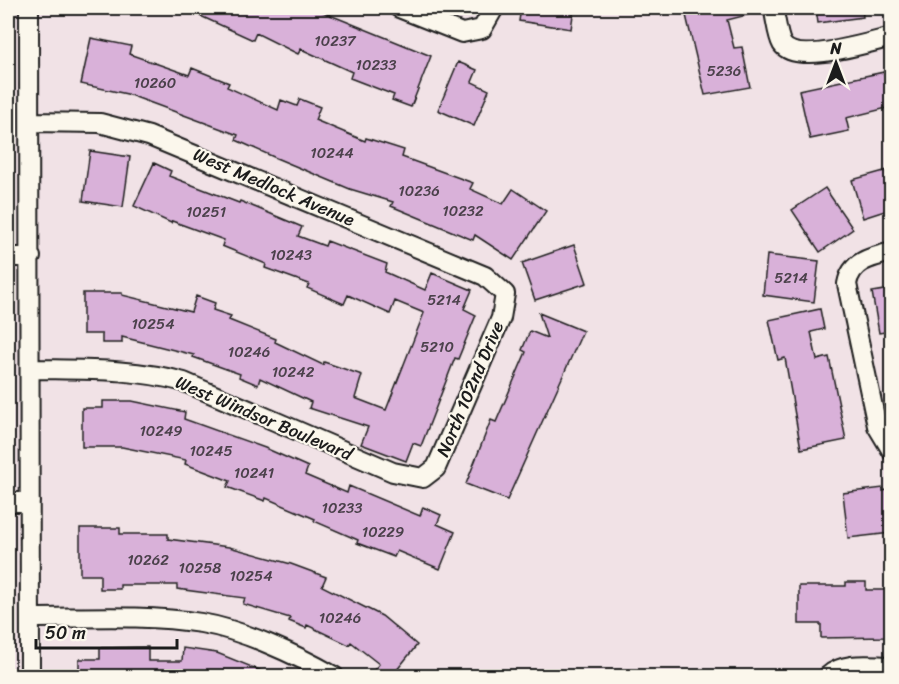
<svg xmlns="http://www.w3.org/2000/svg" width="899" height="684" font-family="Sriracha,sans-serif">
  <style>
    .building { fill: #d9b1d9; stroke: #1c1c1c; stroke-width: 1.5 }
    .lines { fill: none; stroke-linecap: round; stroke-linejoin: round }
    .street-casing { stroke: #1c1c1c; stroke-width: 22 }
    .street { stroke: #fbf7ec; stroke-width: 18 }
    .labels { text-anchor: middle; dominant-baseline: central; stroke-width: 4.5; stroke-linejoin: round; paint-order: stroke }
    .number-label { font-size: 15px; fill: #4b414b }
    .street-label { font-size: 18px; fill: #1c1c1c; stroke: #fbf7ec }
  </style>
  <rect width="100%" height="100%" fill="#f1e2e6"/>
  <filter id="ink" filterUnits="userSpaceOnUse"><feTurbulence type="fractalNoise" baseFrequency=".0167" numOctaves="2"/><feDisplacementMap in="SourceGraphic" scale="12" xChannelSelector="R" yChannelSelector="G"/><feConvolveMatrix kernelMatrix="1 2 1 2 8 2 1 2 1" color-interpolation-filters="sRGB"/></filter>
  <g filter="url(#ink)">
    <path class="building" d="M183,8H313L431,56L411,107L392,100L394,95L350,78L352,72L301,49L298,54L256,33L253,40Z
      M521,8H574L571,29L519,21Z
      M699,8H755V13L727,20L734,48L742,47L750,87L705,95L685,11Z
      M816,8H862L863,17L818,23Z
      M91,38L131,46L129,54L189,75L192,68L229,83L227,87L278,110L281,100L297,106L300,99L320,107L315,120L365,141L366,138L404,150L402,157L473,183L470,189L503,204L513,189L546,211L513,260L475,235L473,240L391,206L393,202L350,189L276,158L236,140L238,135L127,94L81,84Z
      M458,62L477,70L472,82L489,90L474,126L438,110Z
      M884,72L891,107L846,118L849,131L810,139L799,90Z
      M90,151L130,157L123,207L83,201Z
      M154,163L171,171L169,176L239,203L240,201L302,227L298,236L325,246L327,241L387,264L385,272L425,290L432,273L472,290L464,309L476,315L458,359L455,358L421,446L413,443L406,461L361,444L368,427L309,408L311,402L260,378L258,385L239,377L240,374L193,357L194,355L122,337V343H102V334H83V293H122V295L191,312L196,296L215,303L213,310L231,316L229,320L276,339L275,342L323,365L324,362L362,375L355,398L386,410L424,313L395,301L390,314L348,295L344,304L307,288L309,284L265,268L266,264L222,246L224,240L172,221L171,223L134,206Z
      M891,169V209L863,218L852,180Z
      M825,188L853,229L820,252L792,210Z
      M574,245L587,283L535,300L522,263Z
      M767,255L819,261L814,302L763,295Z
      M891,289V331L879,333L872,292Z
      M820,309L824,329L811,332L817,360L829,357L846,440L801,449L785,358L778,360L769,320Z
      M539,313L583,331L507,500L466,484L491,420L496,422L526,352L522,350L530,331L547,338Z
      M103,401H132L185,412L184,419L265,448L308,467L305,475L347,493L349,486L420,516L423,507L441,515L437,524L455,532L440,569L397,551L394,557L357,543L358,540L314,521L315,519L266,498L265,501L227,487L230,481L185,464L186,460L122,447H82V408H103Z
      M883,488V491L891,489V533L848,538L843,493Z
      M80,528H120V534H168V539L229,547L291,564L326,577L322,586L382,616L417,645L392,676H369L379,664L351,642L349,645L307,625L306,628L289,621L290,618L243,604L245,598L177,589V585H120V589H100V575H80Z
      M846,582H866V590H887V637L821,638V624H799V586H846Z
      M148,647V661H182L183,648L217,653L274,676H79V659H100V648Z"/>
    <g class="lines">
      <g class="street-casing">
        <path id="street" d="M29,8L30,676
          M399,8L462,33L482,29L494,8
          M773,8C776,18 777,35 782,44C796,66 870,42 892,37
          M30,122L100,123L149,136L485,276L505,294L501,318L436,468L423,478L393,472L184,382C134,368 82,370 30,369
          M892,252C871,257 851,261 847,284L877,426L892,451
          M8,257H31
          M8,502H30
          M30,618C86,618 145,614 201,623C243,630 297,655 334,676
          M828,676C844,661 871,666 892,666"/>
      </g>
      <use href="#street" class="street"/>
    </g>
  </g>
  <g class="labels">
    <g class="number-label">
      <text x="335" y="41">10237</text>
      <text x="376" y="65">10233</text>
      <text x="724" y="71">5236</text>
      <text x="155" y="83">10260</text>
      <text x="332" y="153">10244</text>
      <text x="419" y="191">10236</text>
      <text x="463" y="211">10232</text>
      <text x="206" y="212">10251</text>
      <text x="291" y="255">10243</text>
      <text x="791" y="278">5214</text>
      <text x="444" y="300">5214</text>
      <text x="153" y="324">10254</text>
      <text x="437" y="347">5210</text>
      <text x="249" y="352">10246</text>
      <text x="293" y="372">10242</text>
      <text x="161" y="431">10249</text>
      <text x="211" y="451">10245</text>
      <text x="254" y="473">10241</text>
      <text x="342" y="508">10233</text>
      <text x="383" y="532">10229</text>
      <text x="148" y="560">10262</text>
      <text x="200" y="568">10258</text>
      <text x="251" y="576">10254</text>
      <text x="340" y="618">10246</text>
    </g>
    <g class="street-label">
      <text transform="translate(274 187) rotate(23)">West Medlock Avenue</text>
      <text transform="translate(470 389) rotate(-67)">North 102nd Drive</text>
      <text transform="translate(264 418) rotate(23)">West Windsor Boulevard</text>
    </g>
  </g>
  <rect width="899" height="684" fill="none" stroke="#fbf7ec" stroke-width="30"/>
  <rect x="15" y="15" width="869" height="654" fill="none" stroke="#1c1c1c" stroke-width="2" filter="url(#ink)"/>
  <g transform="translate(836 63)" stroke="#fbf7ec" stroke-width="4.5" paint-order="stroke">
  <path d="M0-4.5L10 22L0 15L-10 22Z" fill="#1c1c1c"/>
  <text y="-9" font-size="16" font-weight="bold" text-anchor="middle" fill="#1c1c1c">N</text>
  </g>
  <path d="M36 639v9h141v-9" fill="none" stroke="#1c1c1c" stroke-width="3"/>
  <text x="45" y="639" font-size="18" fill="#1c1c1c" stroke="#fbf7ec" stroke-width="4.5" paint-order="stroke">50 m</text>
</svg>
